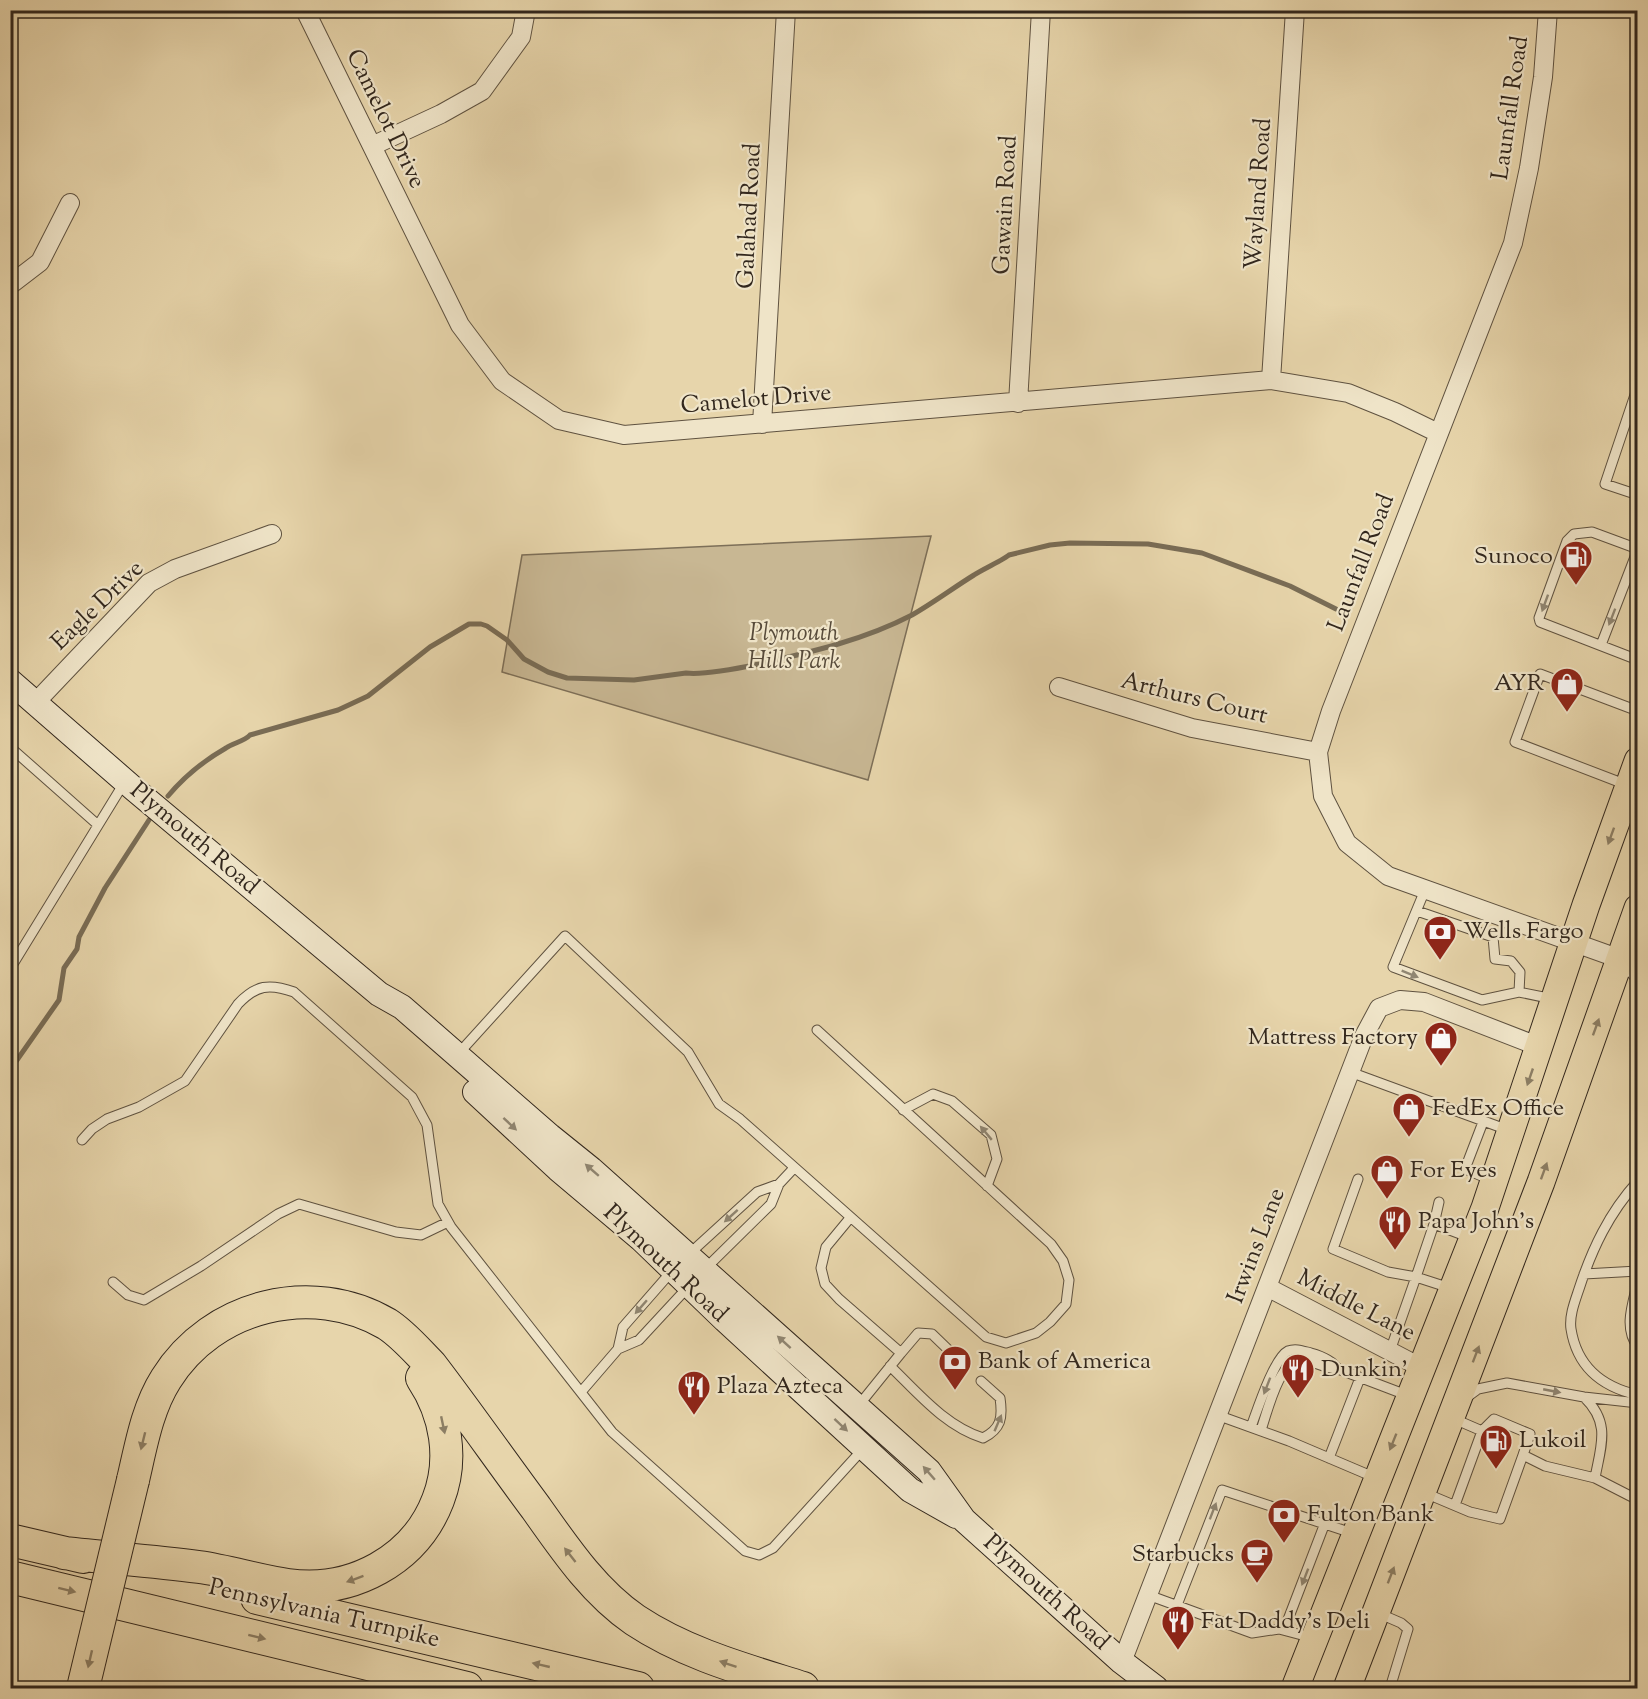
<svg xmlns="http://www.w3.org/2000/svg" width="1648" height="1699" font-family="'Sorts Mill Goudy',serif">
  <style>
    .green { fill: #c8b793; stroke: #7d6f58; stroke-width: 1.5 }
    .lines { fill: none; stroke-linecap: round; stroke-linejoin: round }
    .stream { stroke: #796c55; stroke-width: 5 }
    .lane-casing { stroke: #5f5240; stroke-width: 11 }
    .street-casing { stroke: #5f5240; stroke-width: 20 }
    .secondary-casing { stroke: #32271d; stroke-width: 26 }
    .primary-casing { stroke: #32271d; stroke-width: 29 }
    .highway-casing { stroke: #32271d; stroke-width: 34 }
    .lane { stroke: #efe4c8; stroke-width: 9 }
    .street { stroke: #efe4c8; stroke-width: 18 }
    .secondary { stroke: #efe4c8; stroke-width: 24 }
    .primary { stroke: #e7d5ab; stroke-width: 27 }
    .highway { stroke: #e7d5ab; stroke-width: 32 }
    .highway-bridge-casing { stroke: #32271d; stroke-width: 34; stroke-linecap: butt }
    .highway-bridge { stroke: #e7d5ab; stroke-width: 32 }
    .oneway { fill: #908672 }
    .oneway2 { fill: #8c7e64 }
    .labels { text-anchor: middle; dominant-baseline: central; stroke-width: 4.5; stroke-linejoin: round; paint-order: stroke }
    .street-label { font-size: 24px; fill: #32271d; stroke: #efe4c8 }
    .poi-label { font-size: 24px; fill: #32271d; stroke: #efe4c8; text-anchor: start }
    .park-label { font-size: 24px; font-style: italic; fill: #584b3a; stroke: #efe4c8 }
  </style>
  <rect width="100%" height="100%" fill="#e7d5ab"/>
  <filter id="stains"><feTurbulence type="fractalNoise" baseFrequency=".00333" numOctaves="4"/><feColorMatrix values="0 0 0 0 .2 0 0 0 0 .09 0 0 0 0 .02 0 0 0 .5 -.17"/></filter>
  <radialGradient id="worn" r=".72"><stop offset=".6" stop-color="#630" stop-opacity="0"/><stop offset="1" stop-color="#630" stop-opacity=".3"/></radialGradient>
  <path class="green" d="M931,536L868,780L502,672L522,555Z"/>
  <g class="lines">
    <path class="stream" d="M168,796C183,778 205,760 226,748C233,743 245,741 250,735L338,710L368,696L430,647L469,624H481L487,626L507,640L524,659L548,672L567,678L634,680L686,673C703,675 740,668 759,664C811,652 864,640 912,615C933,603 953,588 974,575C981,570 1005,559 1009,555L1050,545L1070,543L1148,544L1202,553L1290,586L1336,609
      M10,1070L59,1000L64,968L77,949L79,937L105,888L149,820"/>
    <g class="lane-casing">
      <path id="lane" d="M1638,386L1605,484L1638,495
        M1638,549L1592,532L1574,534L1567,541L1539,618L1540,622L1638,660
        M1601,645L1638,549
        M10,747L98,825
        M1627,785L1515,742L1540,674L1638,711
        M1425,890L1393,967L1482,1000L1519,992
        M1417,911L1493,937L1495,959L1511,961L1520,972L1519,992L1553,999
        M1623,963L1638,981
        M10,969L124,783
        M459,1053L565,936L688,1052L719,1104L740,1119L986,1337L1006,1343L1036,1333L1050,1322L1066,1304L1069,1280L1063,1261L1051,1244L817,1030
        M1350,1072L1508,1130
        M903,1110L933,1094L952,1101L991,1135L997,1159L987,1186
        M1483,1122L1465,1169L1491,1180
        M82,1140L92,1129L107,1119L139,1107L185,1081L238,1004C256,985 269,983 294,992L412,1097L427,1125L438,1204L451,1227L612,1432L745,1551L759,1555L773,1548L863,1449
        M1358,1179L1333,1249L1388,1272L1416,1277L1390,1351
        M1638,1181C1609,1213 1592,1249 1579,1289C1575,1301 1569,1316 1571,1329C1577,1367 1602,1387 1638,1395
        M850,1218L826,1247L821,1268L825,1284L839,1299L901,1353L859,1405
        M1434,1224L1439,1202
        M688,1255L757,1192L779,1184
        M705,1269L771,1204L779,1184L794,1168
        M1584,1274L1638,1271
        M1638,1281C1633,1303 1623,1328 1638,1347
        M113,1282L128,1295L144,1300L201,1266L278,1214L299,1204L396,1232L421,1235L448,1222
        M1450,1288L1416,1277L1434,1224L1471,1238
        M618,1349L623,1327L672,1271
        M901,1353L918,1333L932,1334L961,1362
        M890,1366C918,1393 945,1426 983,1438C1001,1429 1003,1418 1000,1398L981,1381
        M581,1392L618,1349L639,1340L689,1286
        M1467,1397L1478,1389L1507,1383L1584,1397L1638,1403
        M1584,1397C1611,1423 1601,1445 1595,1478L1638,1500
        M1217,1415L1289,1441L1376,1478
        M1452,1418L1482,1431
        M1251,1427C1257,1411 1274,1358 1288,1351C1296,1348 1303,1351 1311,1353C1322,1356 1332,1360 1338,1369L1409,1396
        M1261,1430C1267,1413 1280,1357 1302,1360C1315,1361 1325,1369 1338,1369
        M1329,1458L1360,1378
        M1425,1493L1470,1512L1500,1519L1523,1455
        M1455,1505L1482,1431L1494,1419L1530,1434L1523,1455L1545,1466L1595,1478
        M1148,1595L1252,1633L1279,1629L1313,1638
        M1177,1605L1222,1490L1352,1533
        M1378,1613L1401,1623L1408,1629L1390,1688
        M1284,1630L1325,1523"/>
    </g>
    <g class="street-casing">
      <path id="street" d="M305,10L460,325L502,381L559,420L624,435L1271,380L1348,393L1395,412L1438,433
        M1548,10L1543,77L1529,168L1513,243L1331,711L1318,752L1323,796L1347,843L1388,876L1620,959
        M372,146L441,114L482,91L521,37L526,10
        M10,285L40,262L70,203
        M1271,380L1295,10
        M1018,403L1041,10
        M762,424L786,10
        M1059,687L1192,728L1318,752
        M35,703L149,583L175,569L272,534
        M1267,1287L1422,1368
        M1122,1662L1364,1036L1379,1008L1400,1000L1424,1002L1540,1047"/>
    </g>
    <g class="secondary-casing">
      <path id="secondary" d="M10,681L134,789L379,994L402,1007L550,1136L591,1169L929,1471L964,1520L1122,1662L1156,1688
        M475,1092L558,1169L641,1239L725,1320L910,1490L956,1516"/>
    </g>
    <g class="primary-casing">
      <path id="primary" d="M1295,1688L1485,1208L1586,905L1638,761
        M1347,1688L1541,1182L1638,908"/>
    </g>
    <g class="highway-casing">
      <path id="highway" d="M133,1480C141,1446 147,1409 166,1379C212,1305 312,1280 387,1324C404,1335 417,1351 431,1365C467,1412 501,1461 536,1508C565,1549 594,1592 635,1620C686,1654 746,1670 803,1688
        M10,1540L83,1557
        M64,1553C109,1558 154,1561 199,1567C229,1571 258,1581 288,1585C352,1594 415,1560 438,1500C454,1459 446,1414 422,1378
        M10,1577L467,1688
        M257,1598L638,1688"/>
    </g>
    <use href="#lane" class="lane"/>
    <use href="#street" class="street"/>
    <use href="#secondary" class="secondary"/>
    <use href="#primary" class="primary"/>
    <use href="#highway" class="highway"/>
    <g class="highway-bridge-casing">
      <path id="highway-bridge" d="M83,1688L133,1480"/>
    </g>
    <use href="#highway-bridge" class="highway-bridge"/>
  </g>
  <defs><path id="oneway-solid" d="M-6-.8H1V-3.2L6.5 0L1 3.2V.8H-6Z" transform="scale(1.5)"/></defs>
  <g class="oneway">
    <use href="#oneway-solid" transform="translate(1545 603) rotate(110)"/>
    <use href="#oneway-solid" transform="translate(1612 617) rotate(111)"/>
    <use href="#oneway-solid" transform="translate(1410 974) rotate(22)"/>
    <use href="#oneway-solid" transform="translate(510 1124) rotate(43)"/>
    <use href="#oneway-solid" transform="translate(986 1133) rotate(-130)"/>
    <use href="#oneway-solid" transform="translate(592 1170) rotate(-139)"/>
    <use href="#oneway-solid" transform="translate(731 1216) rotate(138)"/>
    <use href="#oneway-solid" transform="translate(641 1307) rotate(131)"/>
    <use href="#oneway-solid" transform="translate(784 1342) rotate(-138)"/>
    <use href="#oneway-solid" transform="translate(1267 1386) rotate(111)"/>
    <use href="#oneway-solid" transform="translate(1552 1391) rotate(11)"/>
    <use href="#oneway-solid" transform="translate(998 1423) rotate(-67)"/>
    <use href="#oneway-solid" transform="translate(841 1425) rotate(43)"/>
    <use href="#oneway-solid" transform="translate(929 1473) rotate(-131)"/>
    <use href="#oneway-solid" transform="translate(1213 1511) rotate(-69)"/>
    <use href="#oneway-solid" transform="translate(1305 1577) rotate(111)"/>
  </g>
  <g class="oneway2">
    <use href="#oneway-solid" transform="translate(1611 836) rotate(110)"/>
    <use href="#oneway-solid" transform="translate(1596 1027) rotate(-70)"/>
    <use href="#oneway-solid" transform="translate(1530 1077) rotate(109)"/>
    <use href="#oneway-solid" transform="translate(1544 1171) rotate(-70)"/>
    <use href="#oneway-solid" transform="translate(1476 1354) rotate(-69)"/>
    <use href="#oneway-solid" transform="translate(443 1425) rotate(78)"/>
    <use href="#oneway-solid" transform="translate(143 1441) rotate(104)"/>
    <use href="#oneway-solid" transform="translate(1393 1442) rotate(112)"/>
    <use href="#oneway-solid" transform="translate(570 1555) rotate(-128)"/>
    <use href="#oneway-solid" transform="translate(1391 1575) rotate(-69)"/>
    <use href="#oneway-solid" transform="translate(355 1579) rotate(160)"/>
    <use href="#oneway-solid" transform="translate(67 1590) rotate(14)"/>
    <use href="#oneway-solid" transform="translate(257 1637) rotate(14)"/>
    <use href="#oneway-solid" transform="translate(90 1659) rotate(103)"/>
    <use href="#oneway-solid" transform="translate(728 1664) rotate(-161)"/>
    <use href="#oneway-solid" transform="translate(541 1665) rotate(-167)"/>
  </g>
  <defs>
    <g id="fuel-pin" transform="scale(1.725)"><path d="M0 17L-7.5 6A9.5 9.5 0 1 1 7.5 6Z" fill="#8f2418" stroke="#efe4c8"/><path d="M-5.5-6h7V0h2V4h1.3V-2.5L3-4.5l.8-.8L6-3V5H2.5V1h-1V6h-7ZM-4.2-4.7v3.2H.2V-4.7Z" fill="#fff"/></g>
    <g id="shop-pin" transform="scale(1.725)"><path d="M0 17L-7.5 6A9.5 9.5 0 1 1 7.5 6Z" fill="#8f2418" stroke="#efe4c8"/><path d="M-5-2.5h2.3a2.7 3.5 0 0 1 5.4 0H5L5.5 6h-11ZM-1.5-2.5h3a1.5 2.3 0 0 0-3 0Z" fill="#fff"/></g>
    <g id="bank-pin" transform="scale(1.725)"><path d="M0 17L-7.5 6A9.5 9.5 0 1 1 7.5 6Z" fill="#8f2418" stroke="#efe4c8"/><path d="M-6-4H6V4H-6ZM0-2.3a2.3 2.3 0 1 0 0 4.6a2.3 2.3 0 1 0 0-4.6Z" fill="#fff"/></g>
    <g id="restaurant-pin" transform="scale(1.725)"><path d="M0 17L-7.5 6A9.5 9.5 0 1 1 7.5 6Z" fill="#8f2418" stroke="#efe4c8"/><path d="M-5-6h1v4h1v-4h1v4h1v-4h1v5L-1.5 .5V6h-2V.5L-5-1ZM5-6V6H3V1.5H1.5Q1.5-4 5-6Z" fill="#fff"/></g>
    <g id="cafe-pin" transform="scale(1.725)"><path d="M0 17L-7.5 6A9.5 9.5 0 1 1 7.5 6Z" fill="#8f2418" stroke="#efe4c8"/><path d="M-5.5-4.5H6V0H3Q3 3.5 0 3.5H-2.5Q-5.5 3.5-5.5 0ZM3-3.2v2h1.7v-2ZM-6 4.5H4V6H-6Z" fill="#fff"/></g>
  </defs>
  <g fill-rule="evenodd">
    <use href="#fuel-pin" x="1576" y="557"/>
    <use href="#shop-pin" x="1567" y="684"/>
    <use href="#bank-pin" x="1440" y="932"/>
    <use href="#shop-pin" x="1441" y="1038"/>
    <use href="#shop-pin" x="1409" y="1109"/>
    <use href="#shop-pin" x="1387" y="1171"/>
    <use href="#restaurant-pin" x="1395" y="1222"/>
    <use href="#bank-pin" x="955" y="1362"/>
    <use href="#restaurant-pin" x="1298" y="1370"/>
    <use href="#restaurant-pin" x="694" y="1387"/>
    <use href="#fuel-pin" x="1496" y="1441"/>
    <use href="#bank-pin" x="1284" y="1515"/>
    <use href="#cafe-pin" x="1257" y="1555"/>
    <use href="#restaurant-pin" x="1178" y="1622"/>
  </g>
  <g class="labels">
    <g class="street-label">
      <text transform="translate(1511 108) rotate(-82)">Launfall Road</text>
      <text transform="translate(385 119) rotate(64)">Camelot Drive</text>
      <text transform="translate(1259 194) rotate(-86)">Wayland Road</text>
      <text transform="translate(1006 205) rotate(-87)">Gawain Road</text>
      <text transform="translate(750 216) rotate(-87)">Galahad Road</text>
      <text transform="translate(756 400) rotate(-5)">Camelot Drive</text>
      <text transform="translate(1362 563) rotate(-69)">Launfall Road</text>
      <text transform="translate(98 606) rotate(-44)">Eagle Drive</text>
      <text transform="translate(1194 699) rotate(14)">Arthurs Court</text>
      <text transform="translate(194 839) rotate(40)">Plymouth Road</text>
      <text transform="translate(1257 1246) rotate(-69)">Irwins Lane</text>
      <text transform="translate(665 1264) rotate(43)">Plymouth Road</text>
      <text transform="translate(1356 1306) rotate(27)">Middle Lane</text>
      <text transform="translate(1046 1593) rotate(42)">Plymouth Road</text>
      <text transform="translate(324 1614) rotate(13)">Pennsylvania Turnpike</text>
    </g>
    <g class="poi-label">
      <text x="1553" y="557" text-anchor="end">Sunoco</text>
      <text x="1544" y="684" text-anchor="end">AYR</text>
      <text x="1463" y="932">Wells Fargo</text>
      <text x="1418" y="1038" text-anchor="end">Mattress Factory</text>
      <text x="1432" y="1109">FedEx Office</text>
      <text x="1410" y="1171">For Eyes</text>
      <text x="1418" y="1222">Papa John's</text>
      <text x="978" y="1362">Bank of America</text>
      <text x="1321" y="1370">Dunkin'</text>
      <text x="717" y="1387">Plaza Azteca</text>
      <text x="1519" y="1441">Lukoil</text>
      <text x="1307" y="1515">Fulton Bank</text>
      <text x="1234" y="1555" text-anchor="end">Starbucks</text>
      <text x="1201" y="1622">Fat Daddy's Deli</text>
    </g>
    <g class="park-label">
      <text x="794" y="634">Plymouth<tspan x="794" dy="28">Hills Park</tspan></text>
    </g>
  </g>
  <rect width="1648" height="1699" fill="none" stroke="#e7d5ab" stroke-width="36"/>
  <rect x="12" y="12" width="1624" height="1675" fill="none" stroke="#32271d" stroke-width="3"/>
  <rect x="18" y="18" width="1612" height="1663" fill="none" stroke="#32271d" stroke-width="1.5"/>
  <rect width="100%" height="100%" filter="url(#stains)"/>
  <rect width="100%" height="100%" fill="url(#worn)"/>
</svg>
